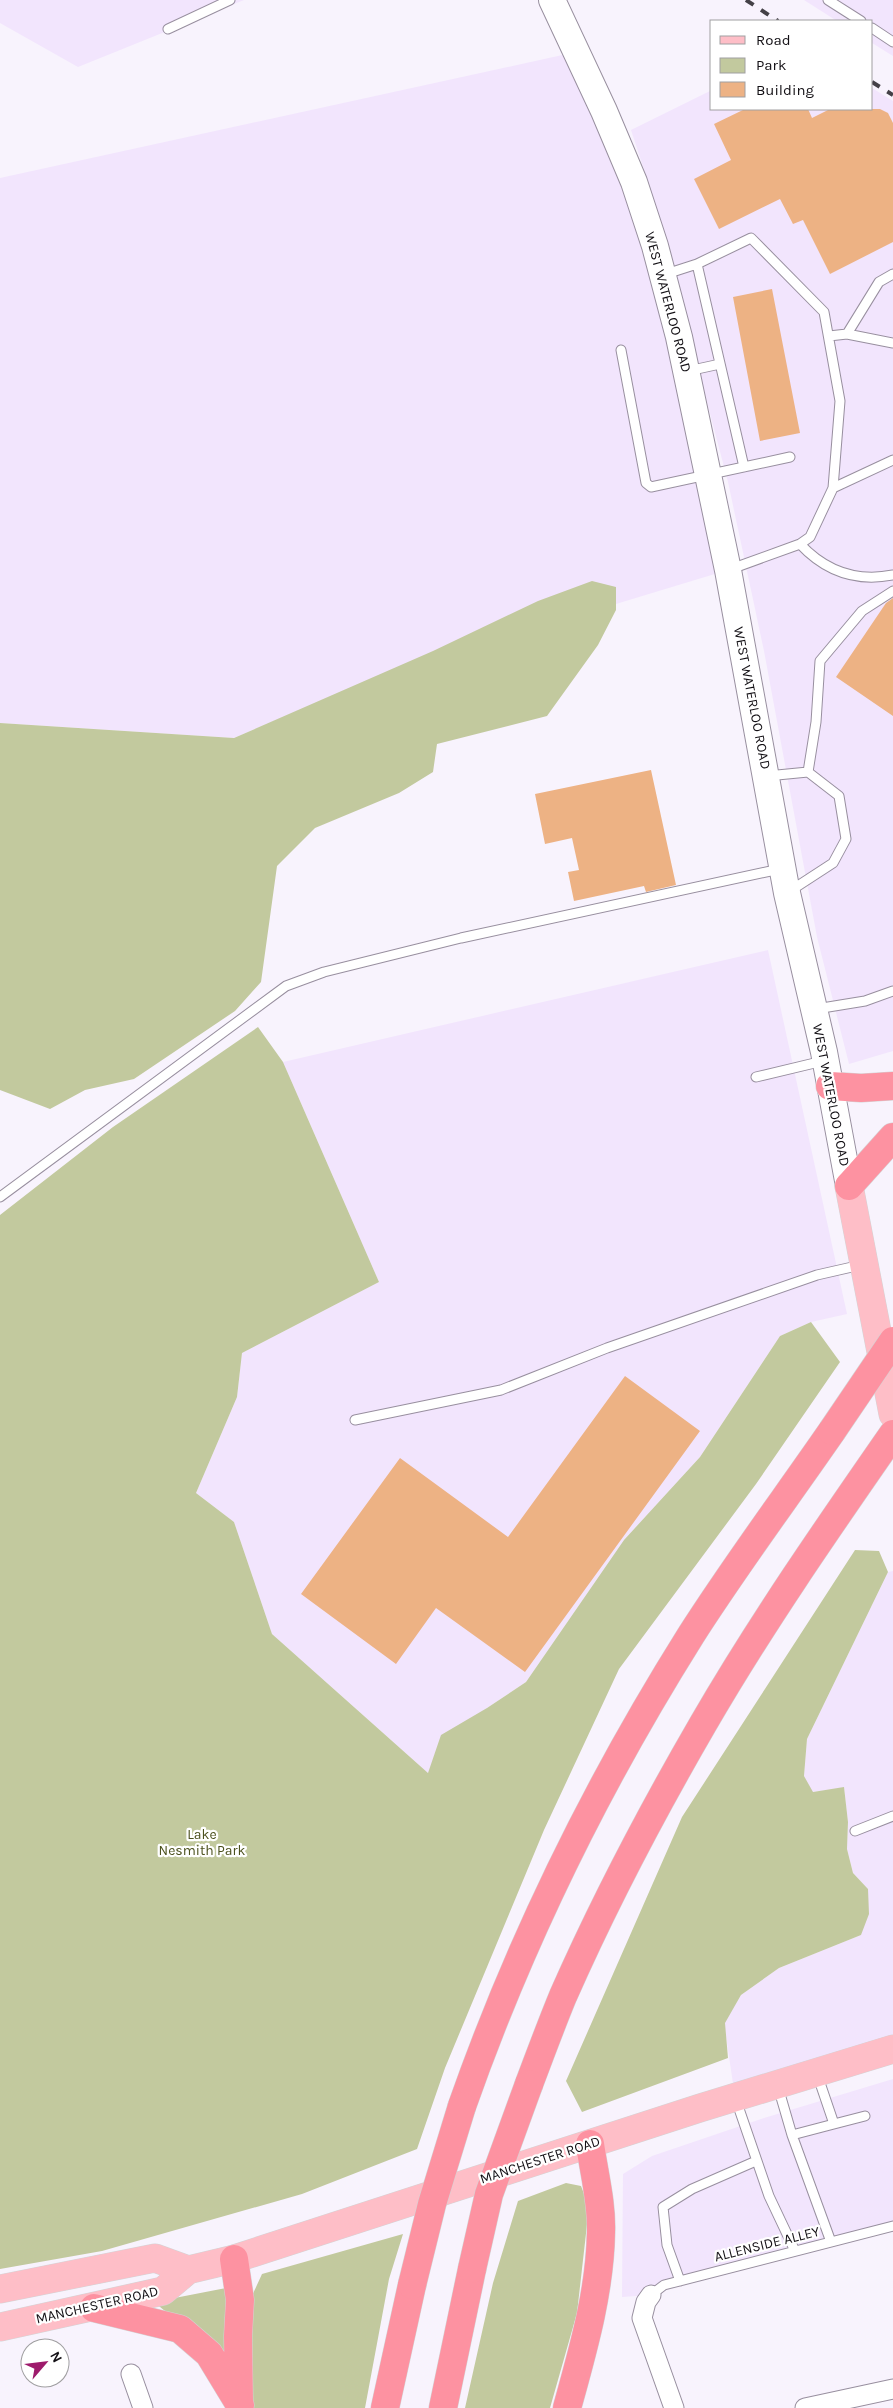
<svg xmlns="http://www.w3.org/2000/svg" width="893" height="2408" font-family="Karla,sans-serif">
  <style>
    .built { fill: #f2e5fd }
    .green { fill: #c2c99e }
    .building { fill: #edb284 }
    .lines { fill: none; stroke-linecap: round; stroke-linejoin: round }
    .lane-casing { stroke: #988f9f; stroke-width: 11 }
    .street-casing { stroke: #988f9f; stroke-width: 21 }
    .secondary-casing { stroke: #988f9f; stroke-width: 28 }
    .primary-casing { stroke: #d4d4d5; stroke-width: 29 }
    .highway-casing { stroke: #d4d4d5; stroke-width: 29 }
    .lane { stroke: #fff; stroke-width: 9 }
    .street { stroke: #fff; stroke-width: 19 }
    .secondary { stroke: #fff; stroke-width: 26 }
    .primary { stroke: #febec7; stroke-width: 28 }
    .highway { stroke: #fd92a1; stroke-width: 28 }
    .rail { stroke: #444147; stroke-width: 4; stroke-dasharray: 9 9; stroke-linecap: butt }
    .highway-bridge-casing { stroke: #d4d4d5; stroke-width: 29; stroke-linecap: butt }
    .highway-bridge { stroke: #fd92a1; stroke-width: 28 }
    .labels { text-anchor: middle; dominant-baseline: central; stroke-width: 4.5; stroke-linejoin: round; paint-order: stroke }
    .street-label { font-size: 14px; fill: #120f14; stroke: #fff }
    .park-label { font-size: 14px; fill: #4b501d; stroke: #fff }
  </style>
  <rect width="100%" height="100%" fill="#f8f3fd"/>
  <path class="built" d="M0,0H244L78,67L0,23Z
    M804,0H893V56L872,43V21H837Z
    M576,52L680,342L728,570L379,676L234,738L0,723V178Z
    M872,88L893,101V1051L849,1064L817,937L764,651L728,482L653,197L631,130L712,90V109H872Z
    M768,950L847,1314L811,1322L780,1336L700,1457L624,1540L526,1682L487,1708L428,1773L272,1634L234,1522L196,1493L237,1397L242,1353L379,1282L283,1062Z
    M893,1571V2049L735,2097L724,2023L741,1995L779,1968L861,1935L868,1889L853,1873L847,1849L848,1822L844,1788L812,1792L804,1776L807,1739L888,1572Z
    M893,2079V2227L664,2285L651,2295L622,2297L623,2174L652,2156L764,2118Z"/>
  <path class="green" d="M592,581L616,587V610L598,645L547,716L437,744L433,772L399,793L315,828L277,866L261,982L235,1011L134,1079L85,1090L50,1109L0,1090V723L234,738L433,651L538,601Z
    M258,1027L283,1062L379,1282L242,1353L237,1397L196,1493L234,1522L272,1634L428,1773L441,1735L487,1708L526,1682L624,1540L700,1457L780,1336L811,1322L840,1362L756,1484L619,1669L544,1830L445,2068L417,2149L302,2194L102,2251L0,2269V1215L113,1127Z
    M855,1550L879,1551L888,1572L807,1739L804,1776L813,1792L844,1787L848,1822L847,1849L853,1873L868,1889L869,1914L861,1935L779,1968L741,1995L725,2023L728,2058L582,2112L566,2081L682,1817Z
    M566,2183L581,2186L589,2207L577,2313L550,2408H465L493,2283L518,2201Z
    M403,2234L389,2279L365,2408H252L246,2309L262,2274Z
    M226,2288L227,2362L154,2302Z"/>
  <path class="building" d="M745,109H808L812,118L830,109H880L888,113L893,123V242L830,274L803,220L793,224L780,199L719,229L694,179L731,160L714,124Z
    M772,289L800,433L760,441L733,297Z
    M893,598V716L836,677L886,603Z
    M651,770L676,885L646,892L644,886L574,901L568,872L579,870L572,838L545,844L535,794Z
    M625,1376L700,1431L525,1672L436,1608L396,1664L301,1594L400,1458L508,1537Z"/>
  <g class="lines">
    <g class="lane-casing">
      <path id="lane" d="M828,0L861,21
        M872,28L893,42
        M168,29L230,0
        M697,264L751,238L824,312L840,401L833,488L810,537L800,544L731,569
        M666,274L697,264L744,467
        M847,334L879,282L893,274
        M829,336L847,334L893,343
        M621,350L646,483L651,487L790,457
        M688,371L720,364
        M833,488L893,460
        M800,544C826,572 857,582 893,575
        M808,772L816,722L820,661L862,611L893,591
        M767,776L808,772L839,796L846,839L833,863L790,891
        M816,1009L865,1001L893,991
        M756,1077L823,1061
        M0,1197L286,986L324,972L461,938L780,869
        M355,1420L501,1390L607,1348L817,1275L861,1265
        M855,1831L893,1816
        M817,2074L834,2124L865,2116
        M778,2087L792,2135L831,2242
        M736,2100L769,2196L795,2251
        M792,2135L834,2124
        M680,2281L667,2245L663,2207L692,2189L756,2161
        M651,2295L664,2285L893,2226"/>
    </g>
    <g class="street-casing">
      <path id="street" d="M651,2295L646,2302L642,2318L674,2408
        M131,2374L143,2408
        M805,2408L893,2389"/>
    </g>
    <g class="secondary-casing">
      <path id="secondary" d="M552,0L604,111L634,182L655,246L679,337L728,570L787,893L824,1052L849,1186"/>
    </g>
    <g class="primary-casing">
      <path id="primary" d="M849,1186L893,1414
        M0,2289L155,2258L188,2270
        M0,2327L163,2291L188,2270L234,2259L700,2108L893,2049"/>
    </g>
    <g class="highway-casing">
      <path id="highway" d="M830,1086L861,1088L893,1086
        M849,1186L893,1137
        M529,2084C540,2055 551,2025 563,1996C604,1903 652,1812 703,1724C761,1624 827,1529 893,1434
        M462,2106C520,1941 598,1783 691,1635C735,1566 785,1499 832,1431
        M234,2259L240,2300L238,2336L239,2402
        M94,2308L180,2329L209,2354L240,2405
        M385,2408L412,2285
        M443,2408L472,2269
        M567,2408C583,2350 600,2292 601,2232C602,2203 594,2173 590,2144"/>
    </g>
    <use href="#lane" class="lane"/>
    <use href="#street" class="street"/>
    <use href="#secondary" class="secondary"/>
    <use href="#primary" class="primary"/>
    <use href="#highway" class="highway"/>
    <path class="rail" d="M746,0L778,21
      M872,82L893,95"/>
    <g class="highway-bridge-casing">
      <path id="highway-bridge" d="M832,1431L893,1341
        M472,2269L489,2194L529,2084
        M412,2285L432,2204L462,2106"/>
    </g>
    <use href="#highway-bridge" class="highway-bridge"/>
  </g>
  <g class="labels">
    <g class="street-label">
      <text transform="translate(668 302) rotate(75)">WEST WATERLOO ROAD</text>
      <text transform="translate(752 698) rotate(79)">WEST WATERLOO ROAD</text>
      <text transform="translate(831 1095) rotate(79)">WEST WATERLOO ROAD</text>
      <text transform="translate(540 2160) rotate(-18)">MANCHESTER ROAD</text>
      <text transform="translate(767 2244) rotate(-14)">ALLENSIDE ALLEY</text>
      <text transform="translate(97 2305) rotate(-13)">MANCHESTER ROAD</text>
    </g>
    <g class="park-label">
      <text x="202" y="1834">Lake<tspan x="202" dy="16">Nesmith Park</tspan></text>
    </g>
  </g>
  <rect x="710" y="20" width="162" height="90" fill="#ffffff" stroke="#a09fa1"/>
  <rect x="720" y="36" width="25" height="8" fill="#febec7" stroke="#a09fa1"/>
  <text x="756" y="45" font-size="15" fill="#120f14">Road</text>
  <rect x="720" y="58" width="25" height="15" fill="#c2c99e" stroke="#a09fa1"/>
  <text x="756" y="70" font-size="15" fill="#120f14">Park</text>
  <rect x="720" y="82" width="25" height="15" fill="#edb284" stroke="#a09fa1"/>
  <text x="756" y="95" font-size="15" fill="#120f14">Building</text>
  <g transform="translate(45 2363) rotate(62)"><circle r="24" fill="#ffffff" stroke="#a09fa1"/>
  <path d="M0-4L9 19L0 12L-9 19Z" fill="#9e1b6c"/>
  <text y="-8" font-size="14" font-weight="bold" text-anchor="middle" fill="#120f14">N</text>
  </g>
</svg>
